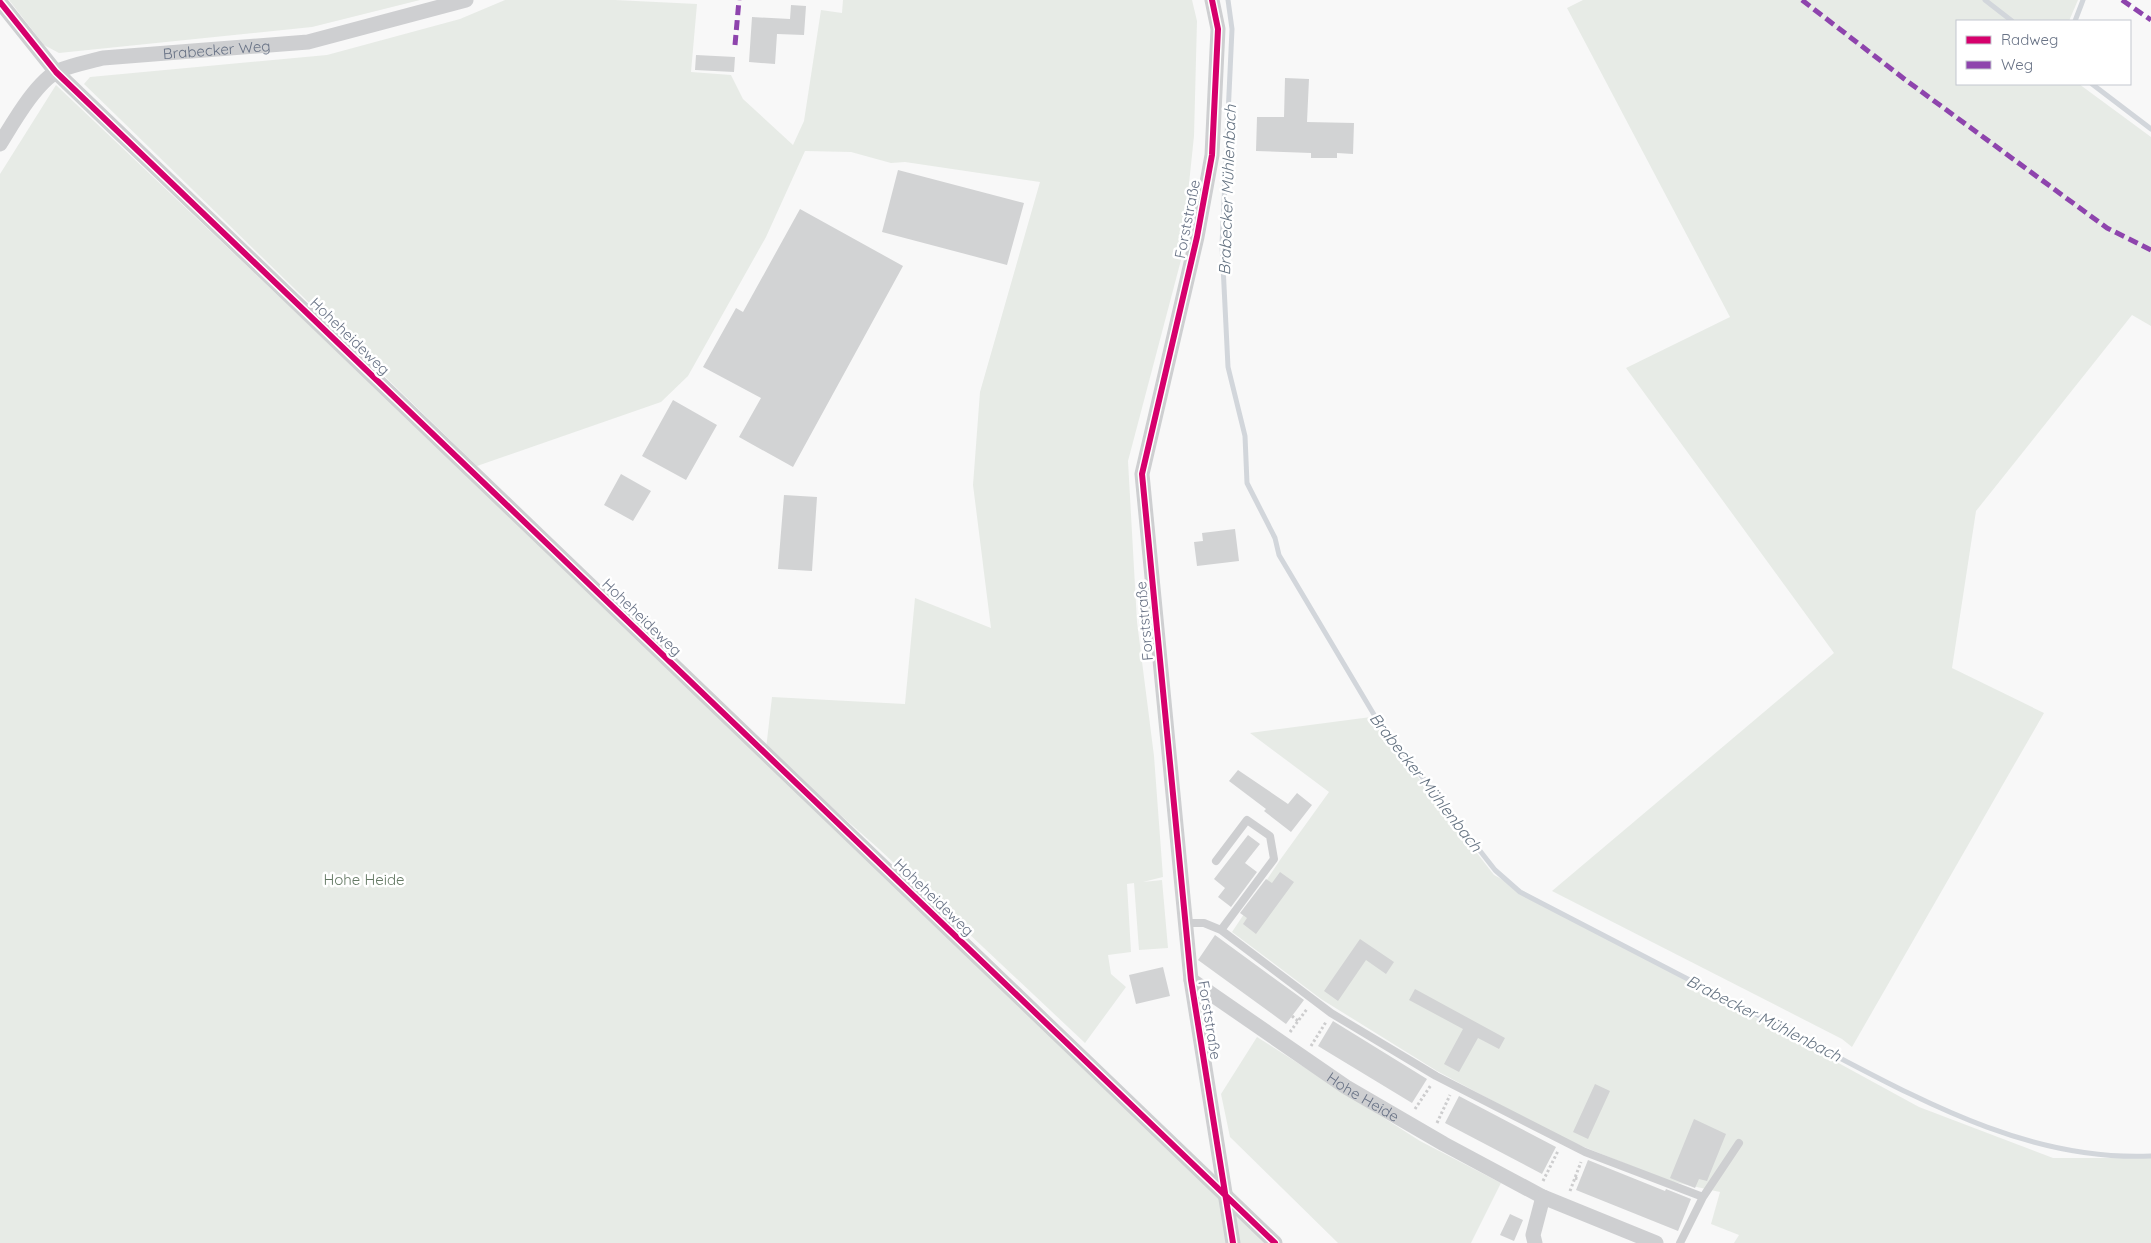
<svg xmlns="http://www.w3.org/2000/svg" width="2151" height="1243" font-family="Quicksand,sans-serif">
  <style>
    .green { fill: #e7ebe6 }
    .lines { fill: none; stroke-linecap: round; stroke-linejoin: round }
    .stream { stroke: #d2d6db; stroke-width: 5 }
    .building { fill: #d2d3d4 }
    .path { stroke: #cdcdce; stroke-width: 3; stroke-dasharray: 2.5 2.5; stroke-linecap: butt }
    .service { stroke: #cecfd1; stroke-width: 8 }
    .minor { stroke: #cecfd1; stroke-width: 15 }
    .quiet { stroke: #8e44ad; stroke-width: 5; stroke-dasharray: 10 5; stroke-linecap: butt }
    .cycleway-casing { stroke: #fff; stroke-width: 9 }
    .cycleway { stroke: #d6006c; stroke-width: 6 }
    .labels { text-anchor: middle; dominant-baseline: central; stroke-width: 5; stroke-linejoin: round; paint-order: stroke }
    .street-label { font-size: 15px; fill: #697386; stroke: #fff }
    .park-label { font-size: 15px; fill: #647964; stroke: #fff }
    .water-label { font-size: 16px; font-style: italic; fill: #657382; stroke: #fff }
  </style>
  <rect width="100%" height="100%" fill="#f8f8f8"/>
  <path class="green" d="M9,0H420L312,27L59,53L44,45Z
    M505,0H615L697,4L691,72L731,75L743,99L793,145L804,121L821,10L842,13L843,0H1192L1197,21L1194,136L1181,260L1128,461L1137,622L1154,756L1163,877L1143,882L1162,880L1168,948L1139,950L1134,883L1127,884L1131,952L1108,955L1111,974L1126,987L1085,1043L879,849L766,749L772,697L905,704L915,598L991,628L973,485L980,392L1040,182L905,162L891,163L851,152L805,151L766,237L688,376L661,402L477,466L84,84L90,77L327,55L460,19Z
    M1583,0H2078L2069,21H1957V84H2079L2151,137V326L2132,315L1976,511L1952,668L2044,713L1852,1047L1842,1039L1552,891L1834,653L1626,368L1730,317L1567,8Z
    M56,85L1226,1194L1275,1243H0V174Z
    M1371,717L1494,875L1919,1107L2053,1158H2151V1243H1734L1739,1235L1711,1224L1720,1192L1669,1181L1564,1139L1437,1071L1321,999L1232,932L1280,860L1329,792L1250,733Z
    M1257,1037L1420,1141L1501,1183L1471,1243H1338L1230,1137L1221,1094Z"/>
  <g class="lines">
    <path class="stream" d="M1228,0L1232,29L1222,245L1228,367L1245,436L1247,483L1275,538L1279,555L1376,718L1495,870L1520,892C1609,938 1699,985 1788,1031C1902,1089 2018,1162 2151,1156
      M1985,0L2012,21
      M2075,21L2083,0
      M2092,84L2151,129"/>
  </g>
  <path class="building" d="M791,5L806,6L804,35L777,34L775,64L749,62L752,17L790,19Z
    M696,55L735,57L734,72L695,70Z
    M1285,78L1309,79L1307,122L1354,123L1353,154L1337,153V158H1311V153L1256,151L1257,117H1284Z
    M898,170L1024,203L1007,265L882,232Z
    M800,209L903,266L793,467L739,437L761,398L703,367L736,308L743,312Z
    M673,400L717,425L686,480L642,456Z
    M621,474L651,491L633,521L604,505Z
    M784,495L817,497L812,571L778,569Z
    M1235,529L1239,561L1197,566L1194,542L1203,541L1202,533Z
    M1238,770L1288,804L1297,793L1312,805L1291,832L1264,811L1266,809L1229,781Z
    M1248,835L1260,844L1245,863L1257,872L1231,907L1218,897L1225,888L1214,879Z
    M1280,872L1294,882L1256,934L1243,924L1247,918L1240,913L1266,879L1272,883Z
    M1215,935L1304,1000L1286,1024L1198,960Z
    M1360,939L1394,962L1386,974L1366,960L1338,1001L1324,991Z
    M1163,967L1170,996L1136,1004L1129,975Z
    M1415,989L1505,1038L1499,1049L1478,1038L1459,1072L1444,1064L1463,1029L1409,1000Z
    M1333,1021L1427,1079L1412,1103L1318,1046Z
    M1595,1084L1610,1091L1588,1139L1573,1132Z
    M1459,1096L1556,1147L1542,1174L1445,1123Z
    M1694,1119L1726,1134L1707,1181L1699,1179L1695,1188L1670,1178Z
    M1588,1160L1665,1191L1666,1189L1691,1199L1678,1231L1576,1190Z
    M1510,1214L1523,1220L1514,1241L1500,1235Z"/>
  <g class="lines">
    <path class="path" d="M1292,1016L1298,1021
      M1290,1032L1307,1009
      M1311,1046L1326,1022
      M1415,1109L1431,1085
      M1437,1123L1450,1095
      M1575,1178L1580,1179
      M1543,1181L1558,1151
      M1570,1191L1581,1162"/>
    <path class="service" d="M1216,861L1247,820L1270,836L1274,859L1221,930
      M1185,923H1204L1221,930L1331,1013L1436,1076L1585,1152L1703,1197L1680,1243
      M1703,1197L1739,1143"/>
    <g class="minor">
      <path d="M1212,0L1218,29L1212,155L1197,237L1142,474L1191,980L1233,1243"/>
      <path d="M0,2L56,72L1275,1243"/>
      <path id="s1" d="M0,144C13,123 36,82 58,71C72,65 88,62 103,58L308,42L466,0"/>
      <path id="s2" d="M1191,980L1346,1087L1444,1144L1543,1197L1656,1243"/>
      <path d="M1535,1243L1533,1235L1543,1197"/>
    </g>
    <path class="quiet" d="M1802,0L1907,81L2107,228L2151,250
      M2122,0L2151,20
      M735,45L739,0"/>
    <g class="cycleway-casing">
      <path id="cycleway" d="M1212,0L1218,29L1212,155L1197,237L1142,474L1191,980L1233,1243
        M0,2L56,72L1275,1243"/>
    </g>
    <use href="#cycleway" class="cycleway"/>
  </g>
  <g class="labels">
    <g class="street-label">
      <text stroke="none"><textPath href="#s1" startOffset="255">Brabecker Weg</textPath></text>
      <text transform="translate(1187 219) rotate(-79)">Forststraße</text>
      <text transform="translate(350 336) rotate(44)">Hoheheideweg</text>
      <text transform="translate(642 617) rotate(44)">Hoheheideweg</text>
      <text transform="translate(1144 621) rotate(-95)">Forststraße</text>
      <text transform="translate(934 897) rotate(44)">Hoheheideweg</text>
      <text transform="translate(1210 1020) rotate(81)">Forststraße</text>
      <text stroke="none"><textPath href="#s2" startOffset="208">Hohe Heide</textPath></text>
    </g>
    <g class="park-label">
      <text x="364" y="879">Hohe Heide</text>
    </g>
    <g class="water-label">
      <text transform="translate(1227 190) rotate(-88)">Brabecker Mühlenbach</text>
      <text transform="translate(1426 782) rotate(52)">Brabecker Mühlenbach</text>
      <text transform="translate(1764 1018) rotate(27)">Brabecker Mühlenbach</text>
    </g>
  </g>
  <rect x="1956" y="20" width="175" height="65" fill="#ffffff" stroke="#c3c7cf"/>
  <rect x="1966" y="36" width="25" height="8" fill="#d6006c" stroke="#c3c7cf"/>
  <text x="2001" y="45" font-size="15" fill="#697386">Radweg</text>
  <rect x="1966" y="61" width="25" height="8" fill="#8e44ad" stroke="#c3c7cf"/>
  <text x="2001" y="70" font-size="15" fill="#697386">Weg</text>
</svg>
